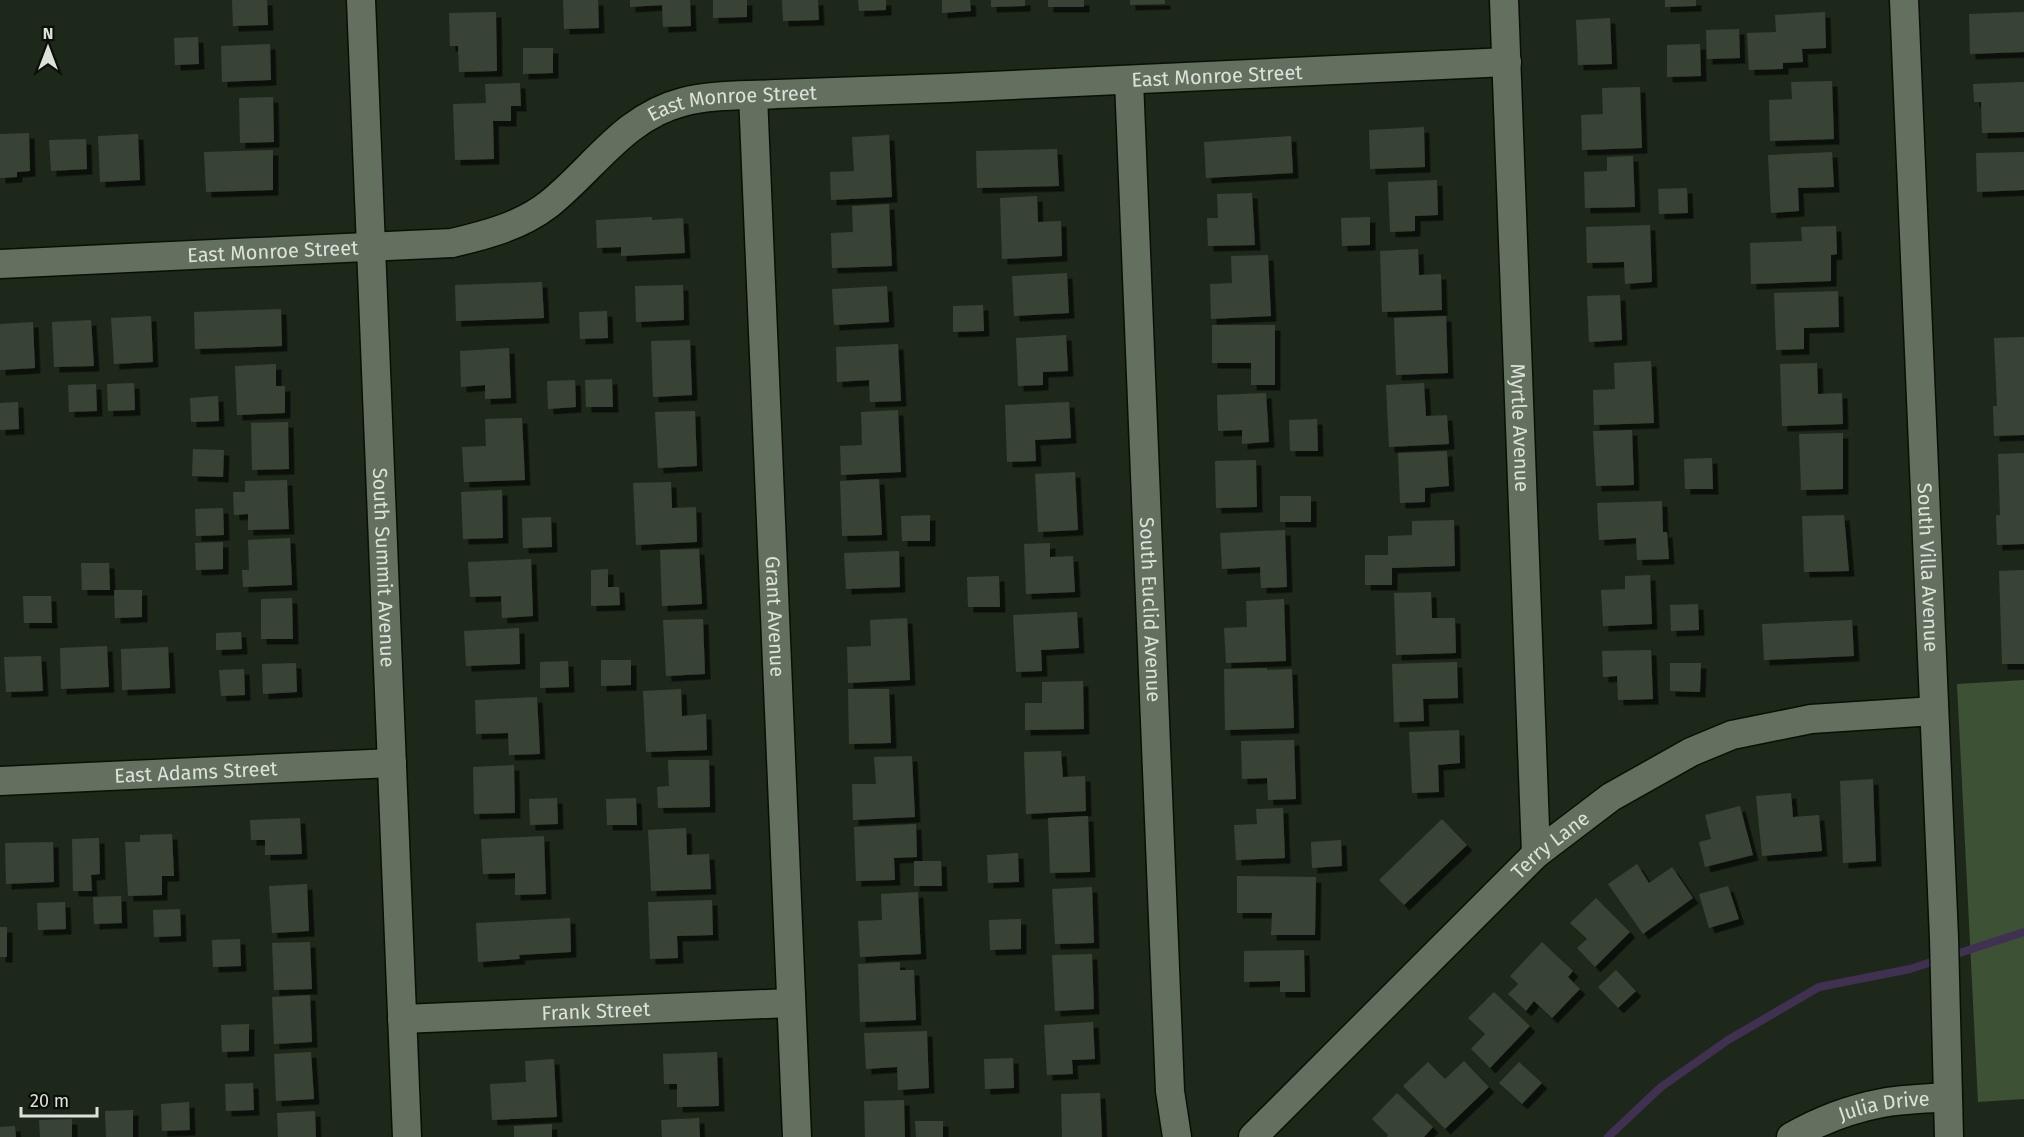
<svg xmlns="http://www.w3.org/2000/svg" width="2024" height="1137" font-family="'Fira Sans',sans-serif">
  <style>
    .green { fill: #3d5135 }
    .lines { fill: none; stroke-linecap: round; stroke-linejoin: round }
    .stream { stroke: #403153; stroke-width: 8 }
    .building { fill: #384334; filter: url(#shadow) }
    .minor-casing { stroke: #081005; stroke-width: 31 }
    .minor { stroke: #636f5f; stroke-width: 28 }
    .labels { text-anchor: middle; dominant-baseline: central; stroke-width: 6; stroke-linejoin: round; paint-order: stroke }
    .street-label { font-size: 20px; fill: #dce2d9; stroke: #0b0f09 }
  </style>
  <defs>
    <filter id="shadow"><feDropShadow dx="5.5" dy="5.5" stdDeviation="0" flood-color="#0009"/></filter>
  </defs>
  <rect width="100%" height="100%" fill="#1e281a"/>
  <path class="green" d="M2024,680V1099L1978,1102L1957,684Z"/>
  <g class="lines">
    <path class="stream" d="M1950,956L2024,932
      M1608,1137L1661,1087L1728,1040L1819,987L1910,969L1938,960"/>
  </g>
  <path class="building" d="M232,0H267L268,25L233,26Z
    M563,0H598L599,28L564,29Z
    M630,0H690L691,26L663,27L662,5L630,7Z
    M713,0H747V17L713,18Z
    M782,0H818L819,20L783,21Z
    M858,0H886V10L859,11Z
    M942,0H970L971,11L942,13Z
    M991,0H1025V6L991,7Z
    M1048,0H1084V7H1048Z
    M1130,0H1165V4L1130,5Z
    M1665,0H1696V6L1665,7Z
    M496,12L497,71L459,72L458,46H450L449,13Z
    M1825,12L1826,48L1802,49L1803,62L1783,63V69L1749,70L1747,33L1776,32L1775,15Z
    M2024,12V52L1970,54L1969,14Z
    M1610,18L1612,64L1578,65L1576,20Z
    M1739,29L1740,58L1707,59L1706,30Z
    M198,37L199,64L175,65L174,38Z
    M270,44L271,80L222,82L221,46Z
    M1700,44L1701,76L1667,77V45Z
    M523,48H553V73L523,74Z
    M1832,81L1834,139L1770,141L1769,100L1792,99L1791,82Z
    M2024,82V132L1982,133L1981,102H1974L1973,84Z
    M520,83L521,106H511V121H493L494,159L455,160L453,104L486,103L485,84Z
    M1640,87L1642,148L1582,150L1581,115L1603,114L1602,88Z
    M273,97L274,142L240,143L239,98Z
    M1424,127L1425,167L1370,169L1369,130Z
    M29,133L30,171L17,172V177L0,178V134Z
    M138,134L140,180L100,182L98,136Z
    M889,135L892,197L831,200L830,172L854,171L852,137Z
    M1291,136L1293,173L1206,178L1204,142Z
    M86,139L87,169L51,171L49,140Z
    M1057,149L1059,186L977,188L976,151Z
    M273,150V190L206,192L204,152Z
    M1832,152L1834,187L1798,188L1799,211L1771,213L1768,155Z
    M2024,152V190L1977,192L1976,153Z
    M1633,156L1635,207L1585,208L1584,172L1607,171V157Z
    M1437,180L1438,215L1415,216V231L1390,232L1388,182Z
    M1687,188L1688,213L1659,214L1658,189Z
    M1252,193L1255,245L1208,246L1207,218H1218L1217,194Z
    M1037,196L1038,222L1061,221L1062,256L1002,259L1000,198Z
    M889,204L892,266L832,268L831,233L853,232L852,206Z
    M652,217V220L683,218L685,253L621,256V247L597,248L596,220Z
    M1370,217V245L1342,246L1341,218Z
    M1650,225L1652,282L1625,284L1624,262L1587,263L1586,227Z
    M1836,226L1837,254L1831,255V281L1751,284L1750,243L1802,241L1801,227Z
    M1418,249L1419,275L1441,274L1442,310L1382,312L1380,251Z
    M1268,255L1271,316L1211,319L1210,284L1232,283L1231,256Z
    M1067,273L1069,313L1014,316L1012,276Z
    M542,282L544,318L456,321L455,285Z
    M683,285L684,320L636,322L635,286Z
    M887,286L889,322L834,325L832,289Z
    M1838,291L1839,327L1804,328V349L1776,350L1774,293Z
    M1620,295L1622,340L1589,342L1587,296Z
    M983,305L984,331L953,332V306Z
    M281,309L282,346L195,349L194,312Z
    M607,311L608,338L580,339L579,312Z
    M151,316L153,362L114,364L111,318Z
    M1446,316L1448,373L1396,375L1394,318Z
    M91,320L94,366L54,367L52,322Z
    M33,322L35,368L0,370V324Z
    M1212,325H1275V385H1251V363H1212Z
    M1066,335L1068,371L1043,372V385L1018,386L1016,338Z
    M2024,337V435L1994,436L1993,406H1997L1994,338Z
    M690,340L692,395L653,397L651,341Z
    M898,344L901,401L870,402L869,380L837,382L836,347Z
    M509,348L511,398L485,399V385L461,387L460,351Z
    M1651,361L1654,423L1594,425L1593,390L1615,389L1614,363Z
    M1817,363L1818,394L1842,393L1843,424L1782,426L1780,364Z
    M276,364V386H285V413L237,415L235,366Z
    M612,379L613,407H586L585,380Z
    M575,380L576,407L548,409L547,381Z
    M134,383L135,410L108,411L107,384Z
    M1424,383L1426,416L1447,415L1449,444L1389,447L1386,385Z
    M96,384L97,411L69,412L68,385Z
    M1266,393L1269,442L1242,444V430L1218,431L1217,395Z
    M218,396L219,421L191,422L190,398Z
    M18,402L19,429L0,430V403Z
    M1069,402L1071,438L1035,440L1036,461L1007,462L1005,405Z
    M898,410L901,472L841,475L840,446L862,445L861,412Z
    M695,411L697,466L658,468L655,412Z
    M522,418L525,480L464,482L462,447L486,446L485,419Z
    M1317,419L1318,451H1290L1289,420Z
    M288,422L289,469L252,470L251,423Z
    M1632,430L1634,485L1596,486L1593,431Z
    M1843,433V489L1801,490L1799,434Z
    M193,449L224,450L223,477L192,476Z
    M1447,451L1449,486L1425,488V502L1400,503L1398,453Z
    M2024,453V544L1997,545L1996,515H2000L1998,454Z
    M1712,458L1713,489H1685L1684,459Z
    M1256,460L1257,507L1216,508L1215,461Z
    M1075,472L1078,530L1038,532L1035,474Z
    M879,479L882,535L842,536L840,481Z
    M287,480L289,529L248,530V514L234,515L233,492H245V481Z
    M671,482L672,508L696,507L697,542L636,545L633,483Z
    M502,490L503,538L463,539L461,492Z
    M1280,496H1311V522H1280Z
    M1662,501L1663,532H1667L1669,559L1637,560L1636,538L1599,540L1597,503Z
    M223,508L224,535L196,536L195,509Z
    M930,515V541H902L901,516Z
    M1844,515L1849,571L1804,572L1802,516Z
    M551,517L552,547L523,548L522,518Z
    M1454,520L1455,566L1392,568V585H1365V555H1388V536L1412,535V521Z
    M1285,530L1287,587L1261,588L1260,567L1222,569L1220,533Z
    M290,538L292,585L243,587L242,570H249L248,540Z
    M223,542V569L196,570L195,543Z
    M1050,543V557L1073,556L1075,592L1026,594L1024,544Z
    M699,549L702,604L662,606L660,550Z
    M899,551L900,587L846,589L844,553Z
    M531,559L533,616L502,618L501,596L470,597L468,562Z
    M81,563H109L110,590H82Z
    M608,569V587H619L620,605L591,606V570Z
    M2024,570V664H2002L1999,571Z
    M1650,575L1652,624L1603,626L1601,590L1625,589V576Z
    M999,576L1000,607H968L967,577Z
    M114,590H142V617L115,618Z
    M1431,592L1432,618H1455L1456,653L1396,655L1394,593Z
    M23,596H51L52,623H24Z
    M292,598L293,639H261V599Z
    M1284,599L1286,661L1226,663L1224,628L1247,627L1246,601Z
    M1698,604L1699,630L1671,631L1670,605Z
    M1077,612L1079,648L1041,650L1042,671L1016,672L1013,615Z
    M907,618L910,680L848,683L847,647L871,646L870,620Z
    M703,619L705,674L666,676L663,620Z
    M1852,620L1854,656L1764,660L1762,624Z
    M519,628L520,664L466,666L464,631Z
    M241,632L242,649L216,650V633Z
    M107,646L109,687L61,689L60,648Z
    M168,647L170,688L122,690L121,649Z
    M1651,650L1653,699L1618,700L1617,676L1603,677L1602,651Z
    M41,656L43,691L6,692L4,657Z
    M601,660H631V685L601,686Z
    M568,661L569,687L540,688V662Z
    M1457,662L1458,698L1423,699L1424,721L1394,722L1392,664Z
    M296,663L297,692L263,694L262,664Z
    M1670,663H1701L1700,692L1670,691Z
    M1267,668V670L1292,669L1294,728L1225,730L1224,669Z
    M244,669L245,695L221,696L219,670Z
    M1083,681L1084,729L1025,730V703H1042V682Z
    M681,689L682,716L706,714L707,750L646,752L643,691Z
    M848,689H889L891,743L849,744Z
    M537,697L540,754L509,755L508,733L476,734L475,700Z
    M1459,730L1460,763L1438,765L1439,792L1412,793L1409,732Z
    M1294,740L1296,799L1268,800L1267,778L1242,779L1241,741Z
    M1061,751L1063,777L1085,776L1086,811L1026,814L1024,752Z
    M912,756L915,817L853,820L852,784H876L874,757Z
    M668,760H709L710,807L658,808L657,787L669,786Z
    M514,765L515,813L474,814L473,767Z
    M1873,779L1876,861L1843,863L1840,781Z
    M1791,793L1793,817L1819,815L1822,851L1762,856L1756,796Z
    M557,798L558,824L530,825L529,799Z
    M636,798L637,825H607L606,799Z
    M1740,806L1753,855L1705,867L1699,842L1711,839L1705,815Z
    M1283,808L1285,858L1236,860L1234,825L1257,824L1256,809Z
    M1088,816L1090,872L1050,873L1048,818Z
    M300,818L302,854L265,855V840H251L250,820Z
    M1442,819L1467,845L1404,905L1379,880Z
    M916,824L917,857L894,858L895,880L856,881L854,827Z
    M686,828L687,855L709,854L711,889L651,891L648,830Z
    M172,834L174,876H162V895L128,896L125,842H140V835Z
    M544,836L546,894L515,895V873L483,874L481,839Z
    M99,838L100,874L91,875L92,891H73L72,839Z
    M1341,840L1342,866L1312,868L1311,842Z
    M53,842L54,882L6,884L5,843Z
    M1018,853L1019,882L988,883L987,855Z
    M914,861H941L942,886H914Z
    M1637,864L1649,883L1672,867L1693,898L1643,934L1608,884Z
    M1237,876L1316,877L1315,935H1271L1272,913H1237Z
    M307,884L309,931L272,933L269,886Z
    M1728,886L1739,919L1709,928L1699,894Z
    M1092,887L1094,943L1055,944L1052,889Z
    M918,892L921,954L860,957L858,921L882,920L881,894Z
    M121,896L122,923L94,924L93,897Z
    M1596,898L1630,932L1595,967L1577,948L1587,939L1570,923Z
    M712,900L713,935L677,936L678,958L650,959L648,902Z
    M65,902L66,929L38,930L37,903Z
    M180,909L181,936L154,937L153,910Z
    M570,918L571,952L519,955L520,959L478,962L476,923Z
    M1021,919V949L990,950L989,920Z
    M0,927H7V957H0Z
    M240,939L241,966L213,967L212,940Z
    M310,942L312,989L274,990L272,943Z
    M1542,942L1573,971L1568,977L1580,989L1552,1018L1534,1001L1526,1011L1508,994L1518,984L1510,976Z
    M1304,950L1305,992H1280V981L1244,982V951Z
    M1092,954L1094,1009L1055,1011L1052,955Z
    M900,962V970H914L916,1020L860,1022L858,964Z
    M1616,970L1636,991L1618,1008L1598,987Z
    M1494,992L1530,1026L1490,1068L1471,1049L1485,1034L1468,1018Z
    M310,995L312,1042L274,1044L272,997Z
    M1093,1022L1095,1059L1072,1060L1073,1074L1047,1075L1044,1025Z
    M249,1024V1051L222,1052L221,1025Z
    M927,1031L929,1088L898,1090L897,1067L866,1069L864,1033Z
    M311,1052L314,1099L276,1101L274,1054Z
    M717,1052L719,1106L677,1107V1084H664L663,1054Z
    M1013,1058L1014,1088L985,1089L984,1059Z
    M554,1059L557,1117L492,1120L490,1084L526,1082L525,1061Z
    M1464,1061L1489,1087L1445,1129L1403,1086L1428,1062L1445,1079Z
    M1519,1062L1542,1083L1522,1104L1499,1083Z
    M253,1083L254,1110L226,1111L225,1084Z
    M1100,1093L1102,1137H1062L1061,1094Z
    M1397,1093L1433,1127L1424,1137H1387L1388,1135L1372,1119Z
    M904,1100L905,1137H865L864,1101Z
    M189,1102L190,1130L162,1131L161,1104Z
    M133,1110V1137H106L105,1111Z
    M315,1111L316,1137H278L277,1113Z
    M699,1118L700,1137H662L661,1120Z
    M72,1119V1137H40L39,1120Z
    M915,1121H943V1137H916Z
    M552,1124V1137H514V1126Z
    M15,1126L16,1137H0V1127Z"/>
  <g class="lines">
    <g class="minor-casing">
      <g id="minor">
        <path id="s1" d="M361,0L407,1137"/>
        <path id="s2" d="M1504,0L1536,854"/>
        <path id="s3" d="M1904,0L1944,938L1949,1137"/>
        <path id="s4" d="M1129,80L1170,1091L1177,1137"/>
        <path id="s5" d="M753,95L797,1137"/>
        <path id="s6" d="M0,264L452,243C486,235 521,226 549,204C594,168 624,117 683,102C713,94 747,96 777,94C834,92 891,90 948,88C1135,80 1321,71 1507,62"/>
        <path id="s7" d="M0,781L392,763"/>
        <path id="s8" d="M402,1019L790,1003"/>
        <path id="s9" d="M1253,1137L1536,854L1611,797L1691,752L1732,735L1811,719L1934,711"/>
        <path id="s10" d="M1791,1137C1819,1121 1850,1109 1882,1103C1903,1099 1926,1099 1947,1097"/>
      </g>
    </g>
    <use href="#minor" class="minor"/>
  </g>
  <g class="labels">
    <g class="street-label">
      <text stroke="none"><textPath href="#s6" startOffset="1263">East Monroe Street</textPath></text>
      <text stroke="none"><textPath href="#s6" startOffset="777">East Monroe Street</textPath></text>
      <text stroke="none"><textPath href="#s6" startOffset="273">East Monroe Street</textPath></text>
      <text stroke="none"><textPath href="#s2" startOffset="428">Myrtle Avenue</textPath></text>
      <text stroke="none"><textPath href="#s1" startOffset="568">South Summit Avenue</textPath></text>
      <text stroke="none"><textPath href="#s3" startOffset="568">South Villa Avenue</textPath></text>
      <text stroke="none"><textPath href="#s4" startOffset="530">South Euclid Avenue</textPath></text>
      <text stroke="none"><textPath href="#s5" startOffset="522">Grant Avenue</textPath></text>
      <text stroke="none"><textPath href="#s7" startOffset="196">East Adams Street</textPath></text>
      <text stroke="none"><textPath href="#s9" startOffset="417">Terry Lane</textPath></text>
      <text stroke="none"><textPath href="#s8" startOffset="194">Frank Street</textPath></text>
      <text stroke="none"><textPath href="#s10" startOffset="99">Julia Drive</textPath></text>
    </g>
  </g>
  <g transform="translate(48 48)" stroke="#0b0f09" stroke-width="4.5" paint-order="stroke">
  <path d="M0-4.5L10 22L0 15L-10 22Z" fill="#dce2d9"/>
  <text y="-9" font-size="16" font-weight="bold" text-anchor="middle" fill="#dce2d9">N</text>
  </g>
  <path d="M21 1107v9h76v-9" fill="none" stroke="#dce2d9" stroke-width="3"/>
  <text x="30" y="1107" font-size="18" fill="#dce2d9" stroke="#0b0f09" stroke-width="4.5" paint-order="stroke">20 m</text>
</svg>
